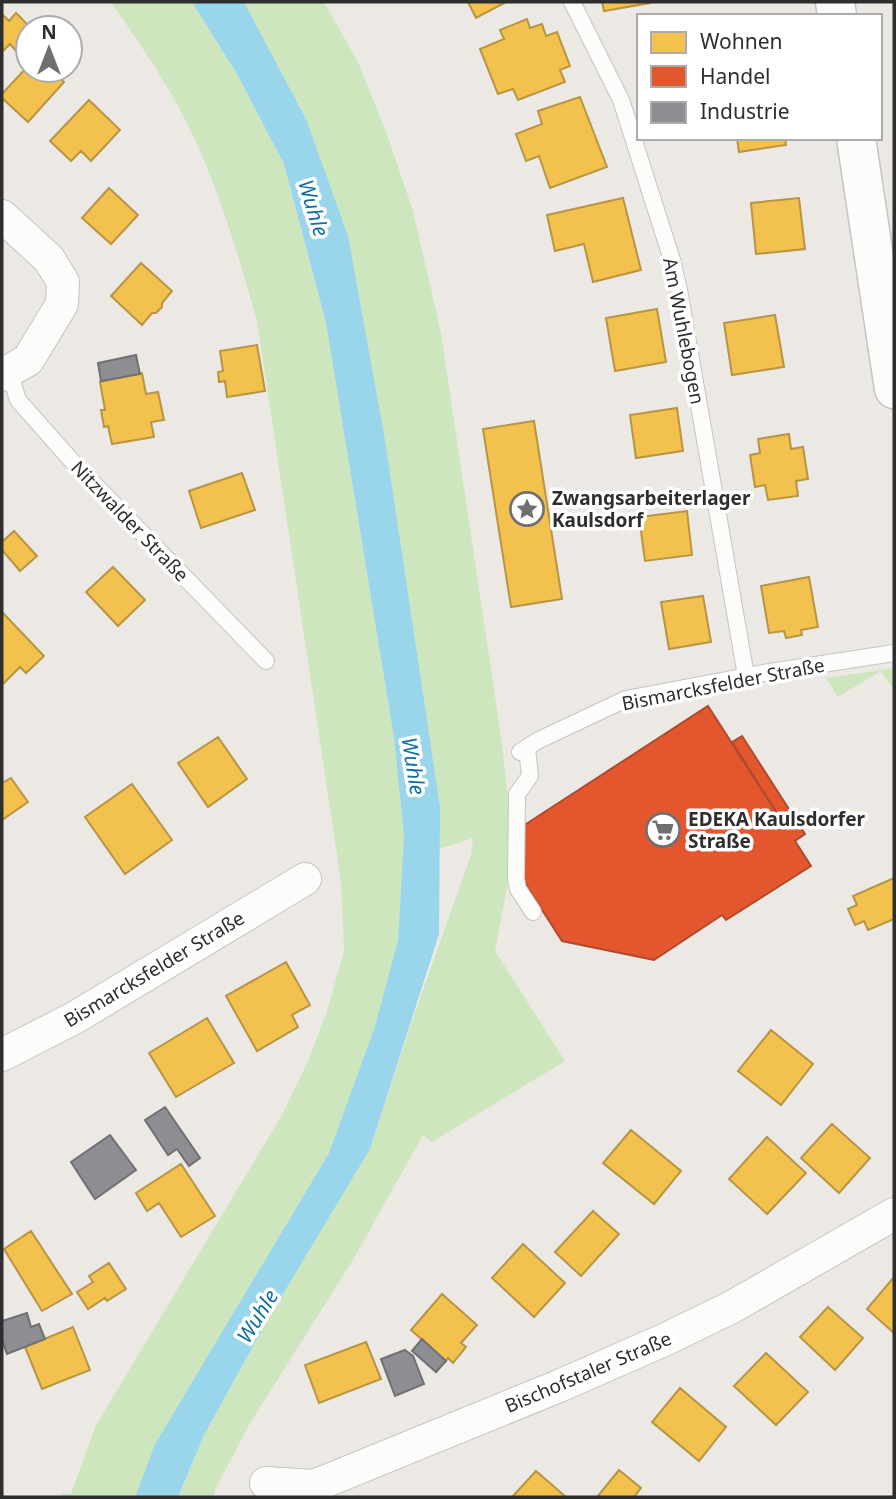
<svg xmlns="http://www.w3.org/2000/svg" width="896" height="1499" font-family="'Noto Sans',sans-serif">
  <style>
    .green { fill: #cee6be }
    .water { fill: #99d6ec }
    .homes { fill: #f2c14e; stroke: #b79544; stroke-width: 2 }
    .shops { fill: #e4572e; stroke: #ad4b2e; stroke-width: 2 }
    .industry { fill: #8d8d92; stroke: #707074; stroke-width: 2 }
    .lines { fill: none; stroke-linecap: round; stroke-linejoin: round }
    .lane-casing { stroke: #c5c4c5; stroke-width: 18 }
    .street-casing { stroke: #c5c4c5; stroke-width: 34 }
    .secondary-casing { stroke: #c5c4c5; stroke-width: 41 }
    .lane { stroke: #fcfcfb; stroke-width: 16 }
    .street { stroke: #fcfcfb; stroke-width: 32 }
    .secondary { stroke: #fcfcfb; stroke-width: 38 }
    .labels { text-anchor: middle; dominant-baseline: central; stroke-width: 7; stroke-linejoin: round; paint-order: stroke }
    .street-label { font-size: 19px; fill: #2e2e2e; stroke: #fff }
    .poi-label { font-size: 19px; font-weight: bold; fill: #2e2e2e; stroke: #fff; text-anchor: start }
    .water-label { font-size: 21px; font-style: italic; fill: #0d6fa3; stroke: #fff }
  </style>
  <rect width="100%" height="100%" fill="#ece8e4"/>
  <path class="green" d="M111,2H192L237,74L284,164L326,323L394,738L404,835L440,807L427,723L306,119L244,2H324L358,62L388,137L413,211L441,333L501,737L509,804L507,888L495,951L565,1061L432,1142L423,1135L354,1258L249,1425L216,1488L213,1497H178L204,1435L271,1314L370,1149L412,1021L471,855L473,838L403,861L398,940L375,1026L329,1153L155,1444L135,1497H61L62,1493L71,1494L95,1427L282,1115L309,1059L327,1011L344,951L341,882L257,321C237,251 215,174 180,110C160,72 135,37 111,2Z
    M894,668V690L881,671L838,697L826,678Z"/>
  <path class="water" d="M192,2H244L306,119L348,236L385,440L440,807L439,934L370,1149L271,1314L204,1435L178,1497H135L155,1444L329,1153L375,1026L398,940L404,836L394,738L326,323L284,164L237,74Z"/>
  <path class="homes" d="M468,2H506L476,18Z
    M602,2H649L650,3L604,11Z
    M16,13L31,28H28V41L17,52L10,44L2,52V14L9,21Z
    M527,19L530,28L542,24L546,36L557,32L570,66L560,70L565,82L518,100L513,89L498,94L480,49L504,39L500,30Z
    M28,66V70H51L64,82L28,122L2,98V94Z
    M580,97L607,167L550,188L539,156L526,161L516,134L542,124L538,111Z
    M89,100L120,130L91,161L81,151L71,161L50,141Z
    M737,138H785L786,145L739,152Z
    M109,188L138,215L111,244L82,218Z
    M623,198L641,270L593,282L584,244L555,251L547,215Z
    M799,198L805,249L756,254L751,203Z
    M141,263L172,291L162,303V307L156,313H152L142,325L111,296Z
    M657,309L666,362L615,371L606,318Z
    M775,315L784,367L732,375L724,323Z
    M257,345L265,391L227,397L225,381L219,382L218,372L223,371L220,351Z
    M142,373L146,394L158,392L164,420L151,422L154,437L112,444L108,426L104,427L101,410H105L100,382Z
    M677,408L683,451L636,458L630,415Z
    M534,421L562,599L511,607L483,429Z
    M789,434L791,449L803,447L808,479L796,481L798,496L768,500L765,485L755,487L750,455L760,453L758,439Z
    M242,473L255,510L201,528L189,491Z
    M687,511L692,555L645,561L639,517Z
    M14,531L37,556L20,571L2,550V542Z
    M113,567L145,600L118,626L86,592Z
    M809,577L818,627L801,630L802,635L786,638L784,631L769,633L761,586Z
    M703,596L711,642L669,649L661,602Z
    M2,612L44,656L26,673L20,667L2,685Z
    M218,737L247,779L208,807L178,763Z
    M11,778L28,802L2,820V783Z
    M132,784L172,840L125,874L85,817Z
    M894,878V919L868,930L864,921L855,925L848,909L857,905L853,896Z
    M286,962L310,1005L292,1015L298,1027L257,1051L226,996Z
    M207,1018L234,1063L176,1097L149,1053Z
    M771,1030L813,1064L781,1105L738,1071Z
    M832,1124L870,1158L839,1193L801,1158Z
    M631,1130L681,1171L654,1204L603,1163Z
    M767,1137L806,1173L767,1214L729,1179Z
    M181,1164L215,1216L181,1237L159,1203L147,1211L136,1193Z
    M593,1211L619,1234L581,1276L555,1252Z
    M31,1231L72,1294L42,1311L4,1249Z
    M523,1244L565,1283L534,1317L492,1278Z
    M109,1263L126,1289L107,1301L105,1298L88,1309L77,1292L93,1282L89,1276Z
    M894,1277V1333L867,1309Z
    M442,1294L477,1325L461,1343L466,1347L453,1363L448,1358L446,1361L411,1330Z
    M828,1307L863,1338L835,1370L800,1337Z
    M73,1327L90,1370L42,1389L25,1347Z
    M366,1342L381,1379L319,1403L305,1365Z
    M766,1353L808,1392L776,1425L734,1386Z
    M680,1388L726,1427L699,1461L652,1422Z
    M619,1470L641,1488L634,1497H597Z
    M536,1471L566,1497H512Z"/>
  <path class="shops" d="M708,706L782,821L792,814L805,834L795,841L811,866L726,920L722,915L654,960L562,941L523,880V826Z
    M742,736L792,814L782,821L732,742Z"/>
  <path class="industry" d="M136,355L140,374L101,381L98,363Z
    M165,1107L200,1158L189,1166L177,1149L168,1155L145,1120Z
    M110,1135L136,1170L95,1199L71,1162Z
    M27,1313L31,1327L39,1324L45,1339L7,1354L2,1340V1321Z
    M422,1339L446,1361L436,1372L412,1351Z
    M405,1350L413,1356L424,1384L395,1396L381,1359Z"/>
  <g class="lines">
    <g class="lane-casing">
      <path id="lane" d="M572,2L621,100L672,260L679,290L746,676
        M9,370L18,400L71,460L266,661
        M527,748L530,776L517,794L516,879L518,889L533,912
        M520,752L537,741L626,699L763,673L894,653"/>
    </g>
    <g class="street-casing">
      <path id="street" d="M2,216L49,259L63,282L62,304L28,360L2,375
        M2,1055L76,1017L305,879
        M266,1483L314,1486L559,1386L664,1340L732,1307L894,1214"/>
    </g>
    <g class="secondary-casing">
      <path id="secondary" d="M835,2L837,16
        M856,138L894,389"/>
    </g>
    <use href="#lane" class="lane"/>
    <use href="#street" class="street"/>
    <use href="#secondary" class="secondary"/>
  </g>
  <defs>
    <g id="sight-ring" transform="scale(1.75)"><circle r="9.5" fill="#fff" stroke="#706f6e" stroke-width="1.5"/><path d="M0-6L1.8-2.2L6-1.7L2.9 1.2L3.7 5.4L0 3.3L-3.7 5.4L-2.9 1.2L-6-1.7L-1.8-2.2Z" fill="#706f6e"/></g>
    <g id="supermarket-ring" transform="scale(1.75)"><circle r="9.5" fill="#fff" stroke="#706f6e" stroke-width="1.5"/><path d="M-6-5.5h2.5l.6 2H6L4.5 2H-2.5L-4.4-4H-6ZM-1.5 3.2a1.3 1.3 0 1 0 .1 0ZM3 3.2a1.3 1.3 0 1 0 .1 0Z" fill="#706f6e"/></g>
  </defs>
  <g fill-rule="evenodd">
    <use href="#sight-ring" x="527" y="509"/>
    <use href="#supermarket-ring" x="663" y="830"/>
  </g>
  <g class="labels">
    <g class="street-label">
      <text transform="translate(684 331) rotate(79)">Am Wuhlebogen</text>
      <text transform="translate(130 521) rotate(46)">Nitzwalder Straße</text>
      <text transform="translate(723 684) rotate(-11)">Bismarcksfelder Straße</text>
      <text transform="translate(154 969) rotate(-31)">Bismarcksfelder Straße</text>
      <text transform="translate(588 1372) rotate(-23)">Bischofstaler Straße</text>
    </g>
    <g class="poi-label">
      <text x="552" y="498">Zwangsarbeiterlager<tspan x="552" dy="22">Kaulsdorf</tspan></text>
      <text x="688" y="819">EDEKA Kaulsdorfer<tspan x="688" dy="22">Straße</tspan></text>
    </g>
    <g class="water-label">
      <text transform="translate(314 208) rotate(73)">Wuhle</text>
      <text transform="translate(414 766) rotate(81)">Wuhle</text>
      <text transform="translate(257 1316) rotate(-58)">Wuhle</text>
    </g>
  </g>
  <rect width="896" height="1499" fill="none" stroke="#2e2e2e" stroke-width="7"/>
  <rect x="637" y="14" width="245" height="126" fill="#ffffff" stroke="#ababab" stroke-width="2"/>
  <rect x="651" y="32" width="35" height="21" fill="#f2c14e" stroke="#ababab" stroke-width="2"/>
  <text x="700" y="49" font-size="21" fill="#2e2e2e">Wohnen</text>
  <rect x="651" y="66" width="35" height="21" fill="#e4572e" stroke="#ababab" stroke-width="2"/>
  <text x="700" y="84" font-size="21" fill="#2e2e2e">Handel</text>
  <rect x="651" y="102" width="35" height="21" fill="#8d8d92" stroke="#ababab" stroke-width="2"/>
  <text x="700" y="119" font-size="21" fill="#2e2e2e">Industrie</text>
  <g transform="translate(49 49)"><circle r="33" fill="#ffffff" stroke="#ababab" stroke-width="2"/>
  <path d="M0-5L12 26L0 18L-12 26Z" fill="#706f6e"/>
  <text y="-10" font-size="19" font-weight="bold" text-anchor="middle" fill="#2e2e2e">N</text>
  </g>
</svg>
